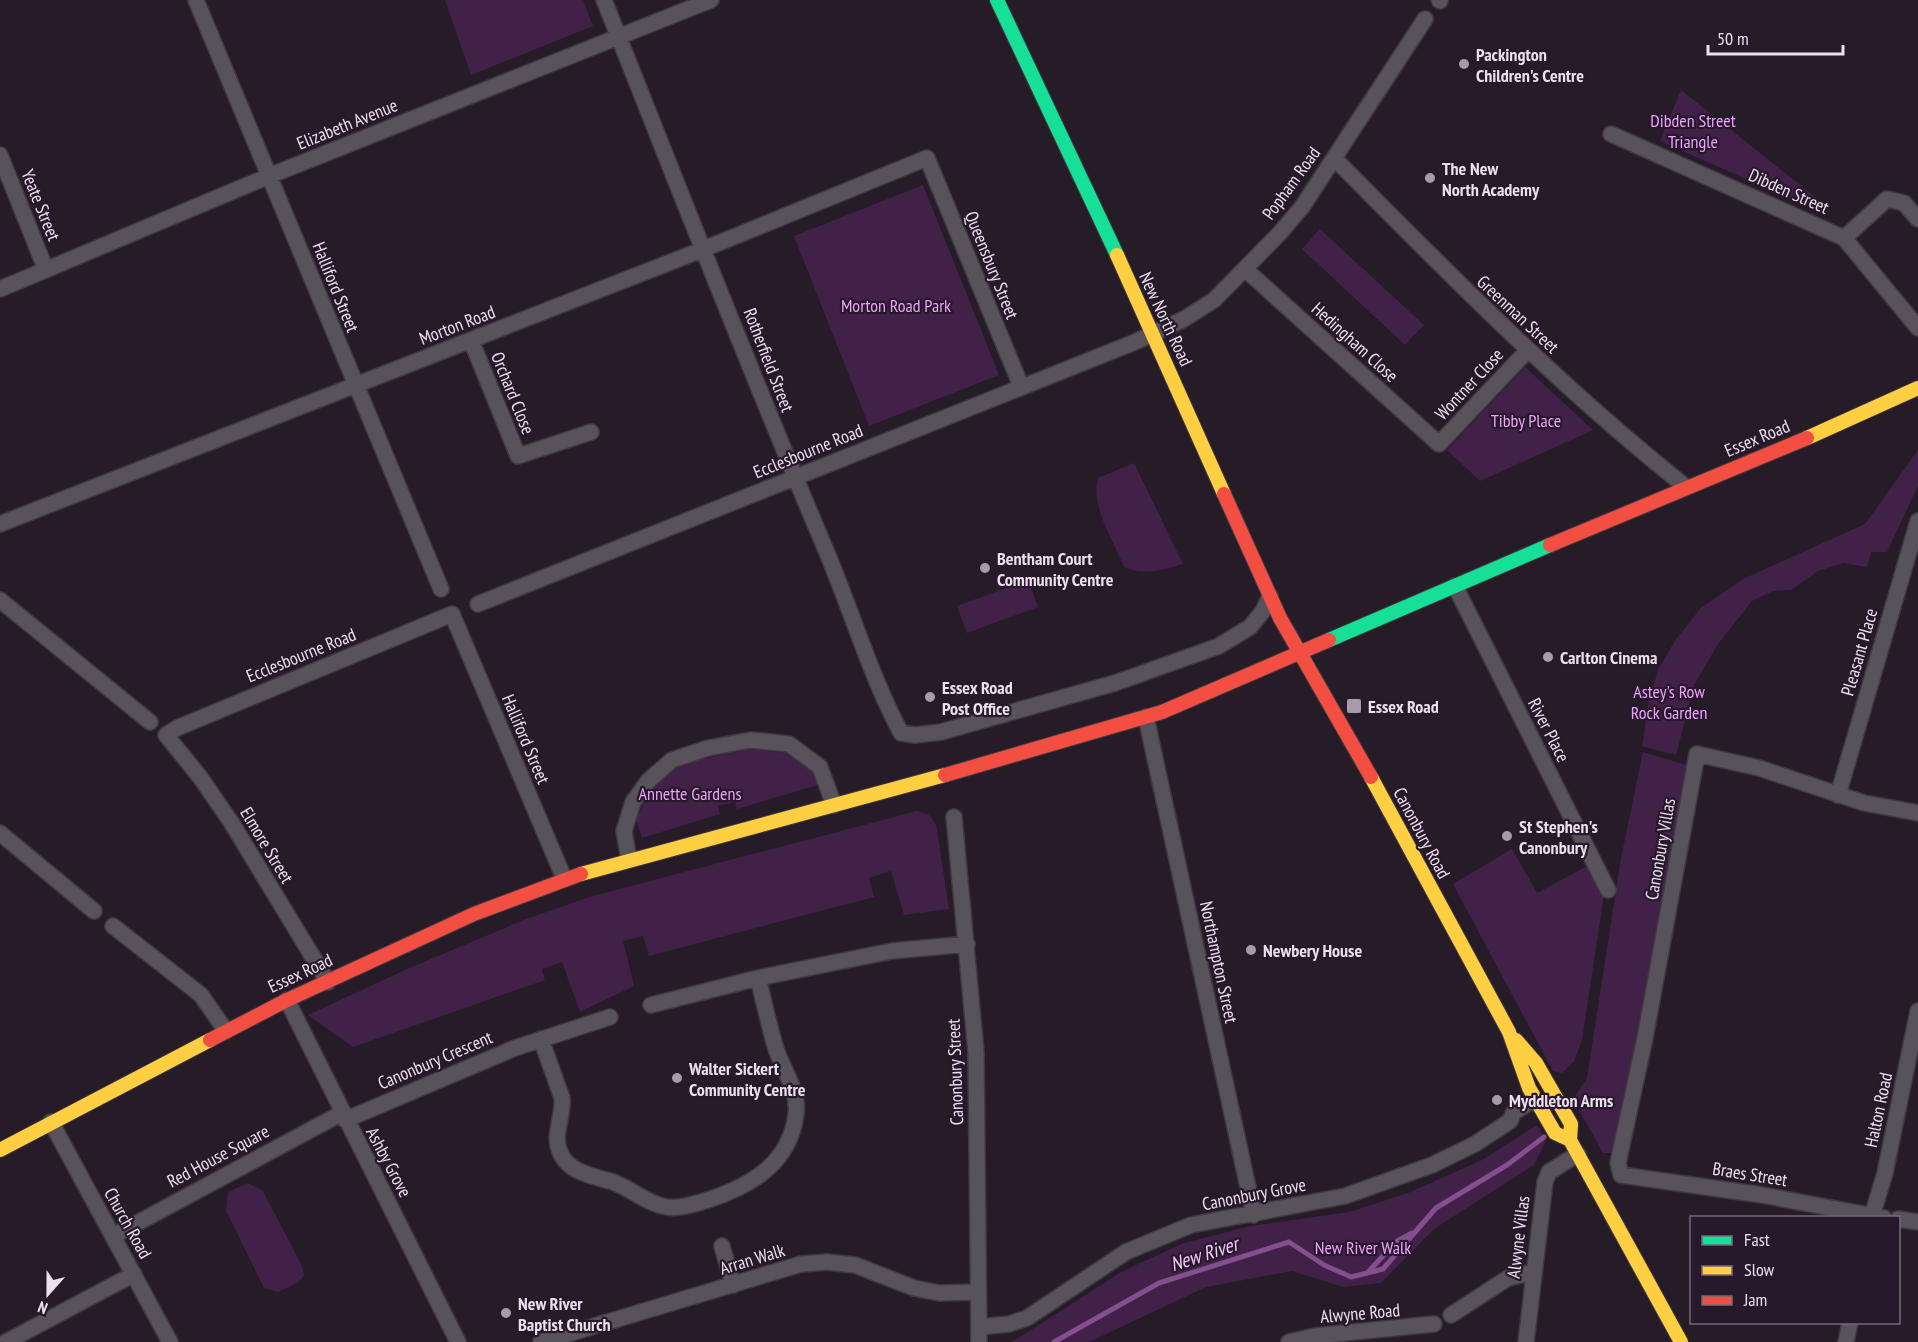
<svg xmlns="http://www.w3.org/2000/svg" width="1918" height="1342" font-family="'PT Sans Narrow',sans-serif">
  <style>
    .green { fill: #422149 }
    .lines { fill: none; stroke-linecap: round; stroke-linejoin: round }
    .stream { stroke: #834f8d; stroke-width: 5 }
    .street-casing { stroke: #403842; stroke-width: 18 }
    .fast-casing { stroke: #403842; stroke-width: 16 }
    .slow-casing { stroke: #403842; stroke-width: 16 }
    .jam-casing { stroke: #403842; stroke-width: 16 }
    .street { stroke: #58535a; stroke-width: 15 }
    .fast { stroke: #16e098; stroke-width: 14 }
    .slow { stroke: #ffcf43; stroke-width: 14 }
    .jam { stroke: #f24e42; stroke-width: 14 }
    .poi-dot { fill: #a69ba8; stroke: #28182b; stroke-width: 2 }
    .labels { text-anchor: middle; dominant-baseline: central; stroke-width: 4.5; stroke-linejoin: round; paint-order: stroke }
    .poi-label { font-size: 18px; font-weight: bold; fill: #ebe0ed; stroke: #28182b; text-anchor: start }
    .park-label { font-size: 18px; fill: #eea1fd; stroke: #28182b }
    .street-label { font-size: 18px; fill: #ebe0ed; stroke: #28182b }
    .water-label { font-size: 20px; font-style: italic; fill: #f5c6fe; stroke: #28182b }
  </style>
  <rect width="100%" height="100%" fill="#251c27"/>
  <path class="green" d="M445,0H583L593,26L471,75Z
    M1681,90L1829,208L1825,214L1660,141Z
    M923,185L999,375L869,426L794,236Z
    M1320,229L1424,325L1405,345L1302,249Z
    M1525,367L1593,430L1480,481L1447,450Z
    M1918,450V486L1887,552H1871L1867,567L1844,563L1818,571L1791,590L1773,591L1752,601L1718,644L1694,685L1676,755L1642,746L1649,699L1659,668L1676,639L1701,608L1743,579L1865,524Z
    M1134,463L1183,564C1162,570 1145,576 1124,567C1114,541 1090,506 1098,478Z
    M1028,580L1038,607L967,633L957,606Z
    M750,749L785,753L814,767L821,784L737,809L735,802L718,806L720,814L642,838L636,819L650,791L675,765Z
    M1643,752L1690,766L1614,1153H1603L1573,1099L1587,1078L1621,858Z
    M917,811L929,815L936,824L949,909L904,915L891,871L869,878L874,897L649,956L643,936L623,941L634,986L580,1012L562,962L542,969L545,980L353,1047L308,1015L405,970L521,921L589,897Z
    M1512,849L1537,893L1589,865L1604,895L1582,1040L1574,1061L1562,1073L1553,1071L1453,884Z
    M1537,1125L1546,1140L1534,1165L1434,1229L1381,1283L1343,1287L1292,1271L1206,1287L1089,1342H1012L1123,1271L1184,1243L1250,1226L1349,1212L1408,1193L1482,1160Z
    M248,1183L263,1191L302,1266L304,1275L299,1282L278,1292L264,1288L226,1211L228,1192Z"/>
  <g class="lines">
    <path class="stream" d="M1368,1272L1397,1241L1412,1233
      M1054,1342L1159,1283L1289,1242L1324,1265L1351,1277L1383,1269L1436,1208L1507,1165L1544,1137"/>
    <g class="street-casing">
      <path id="street" d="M196,0L441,589
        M604,0C677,183 748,367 825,548C851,609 870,675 901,733L915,735L941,732L1115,683L1219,646L1250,627L1263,611L1270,596
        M1439,0L1440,1
        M1611,134L1844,238L1918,328
        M0,155L46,270
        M1334,158C1447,272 1560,387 1686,487
        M1844,238L1887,199L1904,203L1918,219
        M1245,269L1439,444L1528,350
        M0,289L269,176L711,0
        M471,340L518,456L591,432
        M0,524L704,249L927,158L1021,386
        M1455,586L1608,890
        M0,600L150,722
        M478,604L1135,342L1184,319L1214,300L1279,234L1302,207L1425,19
        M1146,717L1254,1215
        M1838,795L1918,521
        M954,817L976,1052L979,1342
        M0,833L94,911
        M629,860L624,831L633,802L648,781L672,760L708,748L751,740L789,744L820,767L834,805
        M113,926L201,995L226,1031
        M328,982L231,822L200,777L166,735L177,728L452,614L564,878
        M287,1000L458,1342
        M651,1005L758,978L892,951L967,944
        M541,1039L562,1098C564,1116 552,1135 560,1152C568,1173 594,1176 613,1182C632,1189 647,1204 667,1207C683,1209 697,1203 711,1199C754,1184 790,1162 796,1114C799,1091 783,1070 776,1049C769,1026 764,1002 758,978
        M345,1120L515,1048L610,1017
        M51,1122L170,1342
        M1872,1216L1885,1173L1918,1011
        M1884,1218L1762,1195L1621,1175L1618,1163L1645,1038L1697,754L1759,768L1864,803L1918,813
        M1898,1219L1918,1222
        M113,1236L342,1113
        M722,1246L733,1285
        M1451,1315L1508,1278L1533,1272
        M979,1327L1009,1324L1027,1318L1126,1252L1191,1225L1345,1196L1432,1165L1475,1144L1510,1121L1514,1112L1535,1099
        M6,1342L134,1274
        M541,1342L801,1264L827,1262L855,1265L914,1288L939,1293L977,1292
        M1289,1342L1315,1336L1434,1324
        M1526,1342L1545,1182L1549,1172L1578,1154
        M1846,1342L1850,1322"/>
    </g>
    <g class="fast-casing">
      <path id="fast" d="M997,0L1117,255
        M1329,640L1550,545"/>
    </g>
    <g class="slow-casing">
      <path id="slow" d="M1117,255L1224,494
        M1807,438L1918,388
        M1371,777L1509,1032L1529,1088L1555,1133L1570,1140
        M581,874L945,775
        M1516,1040L1536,1063L1571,1124L1570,1140L1681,1342
        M0,1150L210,1040"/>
    </g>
    <g class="jam-casing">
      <path id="jam" d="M1224,494L1280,618L1371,777
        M1550,545L1807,438
        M945,775L1162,712L1329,640
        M210,1040L287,1000L474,914L581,874"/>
    </g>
    <use href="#street" class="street"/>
    <use href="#fast" class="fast"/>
    <use href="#slow" class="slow"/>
    <use href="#jam" class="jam"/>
  </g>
  <g class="poi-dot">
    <circle cx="1464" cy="64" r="6"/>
    <circle cx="1430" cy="178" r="6"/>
    <circle cx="985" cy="568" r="6"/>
    <circle cx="1548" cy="657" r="6"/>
    <circle cx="930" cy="697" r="6"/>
    <rect x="1346" y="698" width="16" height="16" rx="3"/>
    <circle cx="1507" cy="836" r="6"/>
    <circle cx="1251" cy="950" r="6"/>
    <circle cx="677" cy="1078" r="6"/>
    <circle cx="1497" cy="1100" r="6"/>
    <circle cx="506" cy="1313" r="6"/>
  </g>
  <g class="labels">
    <g class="poi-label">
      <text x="1476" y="54">Packington<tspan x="1476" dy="21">Children's Centre</tspan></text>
      <text x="1442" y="168">The New<tspan x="1442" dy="21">North Academy</tspan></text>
      <text x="997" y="558">Bentham Court<tspan x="997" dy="21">Community Centre</tspan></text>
      <text x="1560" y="657">Carlton Cinema</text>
      <text x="942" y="687">Essex Road<tspan x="942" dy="21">Post Office</tspan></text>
      <text x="1368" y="706">Essex Road</text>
      <text x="1519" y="826">St Stephen's<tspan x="1519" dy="21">Canonbury</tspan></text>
      <text x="1263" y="950">Newbery House</text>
      <text x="689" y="1068">Walter Sickert<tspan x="689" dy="21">Community Centre</tspan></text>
      <text x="1509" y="1100">Myddleton Arms</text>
      <text x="518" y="1303">New River<tspan x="518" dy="21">Baptist Church</tspan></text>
    </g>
    <g class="park-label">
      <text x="1693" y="120">Dibden Street<tspan x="1693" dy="21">Triangle</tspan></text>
      <text x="896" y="305">Morton Road Park</text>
      <text x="1526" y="420">Tibby Place</text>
      <text x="1669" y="691">Astey's Row<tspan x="1669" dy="21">Rock Garden</tspan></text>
      <text x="690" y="793">Annette Gardens</text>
      <text x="1363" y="1247">New River Walk</text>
    </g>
    <g class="street-label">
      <text transform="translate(347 124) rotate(-22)">Elizabeth Avenue</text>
      <text transform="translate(1291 183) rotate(-54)">Popham Road</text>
      <text transform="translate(1789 191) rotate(24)">Dibden Street</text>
      <text transform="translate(41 205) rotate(68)">Yeate Street</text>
      <text transform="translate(992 265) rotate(68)">Queensbury Street</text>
      <text transform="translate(336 287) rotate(68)">Halliford Street</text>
      <text transform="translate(1518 314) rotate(43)">Greenman Street</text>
      <text transform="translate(1166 319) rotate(65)">New North Road</text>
      <text transform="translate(457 325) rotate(-21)">Morton Road</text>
      <text transform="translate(1355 342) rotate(42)">Hedingham Close</text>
      <text transform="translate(769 360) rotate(69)">Rotherfield Street</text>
      <text transform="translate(1469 384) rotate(-47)">Wontner Close</text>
      <text transform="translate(513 393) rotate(68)">Orchard Close</text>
      <text transform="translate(1757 438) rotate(-23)">Essex Road</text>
      <text transform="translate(808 451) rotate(-22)">Ecclesbourne Road</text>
      <text transform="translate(1859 652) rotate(-74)">Pleasant Place</text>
      <text transform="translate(301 655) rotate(-22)">Ecclesbourne Road</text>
      <text transform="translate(1549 730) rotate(63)">River Place</text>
      <text transform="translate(526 739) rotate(67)">Halliford Street</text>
      <text transform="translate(1422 833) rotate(62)">Canonbury Road</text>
      <text transform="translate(267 845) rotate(59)">Elmore Street</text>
      <text transform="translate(1660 849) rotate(-80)">Canonbury Villas</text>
      <text transform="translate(1219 962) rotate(78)">Northampton Street</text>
      <text transform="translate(300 973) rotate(-25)">Essex Road</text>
      <text transform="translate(435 1060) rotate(-23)">Canonbury Crescent</text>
      <text transform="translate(955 1072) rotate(-92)">Canonbury Street</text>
      <text transform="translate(1878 1110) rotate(-78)">Halton Road</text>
      <text transform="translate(218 1156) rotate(-28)">Red House Square</text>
      <text transform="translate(389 1162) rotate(62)">Ashby Grove</text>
      <text transform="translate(1750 1174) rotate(9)">Braes Street</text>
      <text transform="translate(1254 1194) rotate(-11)">Canonbury Grove</text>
      <text transform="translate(128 1223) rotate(61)">Church Road</text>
      <text transform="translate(1518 1237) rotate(-83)">Alwyne Villas</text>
      <text transform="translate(752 1259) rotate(-17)">Arran Walk</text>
      <text transform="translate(1360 1313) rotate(-5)">Alwyne Road</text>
    </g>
    <g class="water-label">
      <text transform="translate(1204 1254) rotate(-18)">New River</text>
    </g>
  </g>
  <rect x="1690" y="1216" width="210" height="108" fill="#28182b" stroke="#766879" stroke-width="1.5"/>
  <rect x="1702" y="1236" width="30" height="9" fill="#16e098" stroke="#766879" stroke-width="1.5"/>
  <text x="1744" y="1246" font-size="18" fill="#ebe0ed">Fast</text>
  <rect x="1702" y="1266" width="30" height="9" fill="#ffcf43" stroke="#766879" stroke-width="1.5"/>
  <text x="1744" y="1276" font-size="18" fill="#ebe0ed">Slow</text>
  <rect x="1702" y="1296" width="30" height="9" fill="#f24e42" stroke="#766879" stroke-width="1.5"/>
  <text x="1744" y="1306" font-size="18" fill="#ebe0ed">Jam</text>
  <g transform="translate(48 1294) rotate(201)" stroke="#28182b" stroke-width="4.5" paint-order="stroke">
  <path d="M0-4.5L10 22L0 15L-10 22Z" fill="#ebe0ed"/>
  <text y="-9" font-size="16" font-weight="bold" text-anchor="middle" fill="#ebe0ed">N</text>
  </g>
  <path d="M1708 45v9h135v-9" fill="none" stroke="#ebe0ed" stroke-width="3"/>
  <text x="1717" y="45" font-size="18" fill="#ebe0ed" stroke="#28182b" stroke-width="4.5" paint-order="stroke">50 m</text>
</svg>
